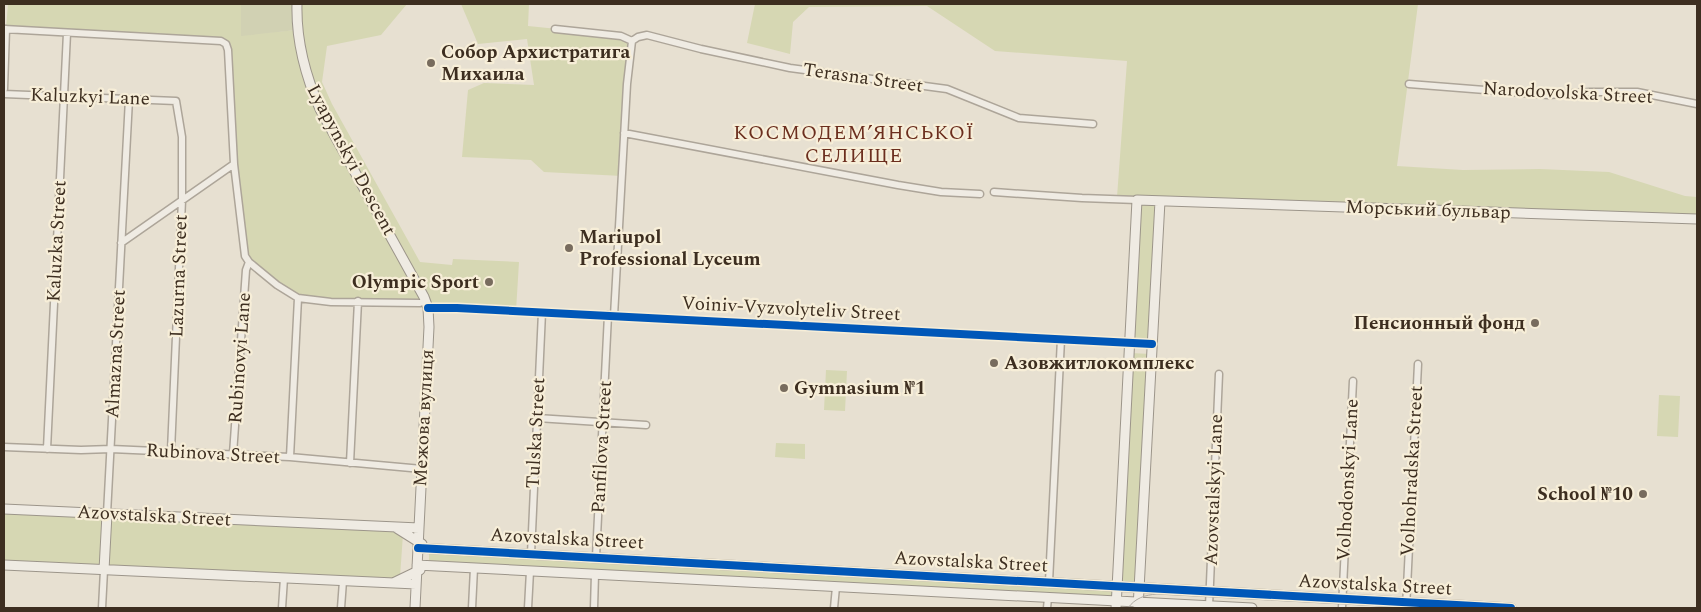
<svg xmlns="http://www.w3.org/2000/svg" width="1701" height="612" font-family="Spectral,serif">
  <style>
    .green { fill: #d6d7b3 }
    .cemetery { fill: #d1d1b3 }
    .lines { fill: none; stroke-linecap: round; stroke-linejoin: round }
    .street-casing { stroke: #ada599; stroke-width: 9 }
    .secondary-casing { stroke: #9c958a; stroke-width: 11 }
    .street { stroke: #efebe3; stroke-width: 6 }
    .secondary { stroke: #efebe3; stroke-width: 9 }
    .tram { stroke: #afaaa2; stroke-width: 1 }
    .cycleway-casing { stroke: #f7eed8; stroke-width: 11 }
    .cycleway { stroke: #0057b8; stroke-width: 8 }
    .poi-dot { fill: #786c5e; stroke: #f7eed8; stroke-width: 2 }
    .labels { text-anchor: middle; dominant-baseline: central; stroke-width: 4.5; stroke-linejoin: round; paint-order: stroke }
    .poi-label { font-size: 19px; font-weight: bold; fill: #3d2e20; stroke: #f7eed8; text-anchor: start }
    .street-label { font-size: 19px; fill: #3d2e20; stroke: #f7eed8 }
    .neighbourhood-label { font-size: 20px; letter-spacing: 1px; fill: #6b2e1e; stroke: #f7eed8 }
  </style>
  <rect width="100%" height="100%" fill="#e7e0d1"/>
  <path class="green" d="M8,4H241V35L297,30V4H407L381,35L327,46L322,82L332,104L420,262L452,265L453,259L519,262L516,311L298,298L245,256L226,44L6,29Z
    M461,4H529L528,26L627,36V84L622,176L544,172L531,160L462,157L468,90L484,83L534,85L527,39L478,44Z
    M755,4H1418L1397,166L1463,170L1540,169L1609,172L1685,196L1697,197V216L1117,197L1127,61L995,51L927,6L809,7L793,22L790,54L747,43Z
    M1139,203H1158L1150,339L1132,338Z
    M1131,353L1150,354L1137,586L1120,584Z
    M826,370L847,371L845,411L824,410Z
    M1659,395L1680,396L1678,437L1657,436Z
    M776,443L805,444V459L775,457Z
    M4,511L393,528L403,534L400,577L393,581L4,563Z
    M429,550L1115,588V601L429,564Z"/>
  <path class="cemetery" d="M241,4H297V30L241,36Z"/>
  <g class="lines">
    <g class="street-casing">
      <path id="street" d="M4,29L221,41L226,44L228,50L234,164L245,256L249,262L277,285L298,298L331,302L420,303L426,301
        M555,29L621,36L632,41L627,84L614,316
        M632,41L638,37L647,35L701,49L790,68L947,89L1019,118L1093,124
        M1409,84L1548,95L1590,92H1637L1697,104
        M4,89L6,29
        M4,94L176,101L182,137V200L171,451
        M624,133L898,185L941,192L980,194
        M994,192L1082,198L1137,200
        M121,243L234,164
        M428,308H457L1152,344
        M537,418L646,425
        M4,447L81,450L111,449L290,457L422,469
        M47,449L67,33
        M233,454L246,270L249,262
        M290,457L298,298
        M350,463L358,301
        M107,514L129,99
        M531,554L542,312
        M596,557L608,315
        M1049,582L1061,339
        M1209,606L1219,374
        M102,608L104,570
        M282,608L284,578
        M341,608L343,581
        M472,608L474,568
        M528,608L530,571
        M594,608L595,574
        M834,608L836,587
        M1047,608L1048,598
        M1342,608L1353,381
        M1406,608L1418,364"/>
    </g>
    <g class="secondary-casing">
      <path id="secondary" d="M297,4C296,42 305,75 320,109L424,297L428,308L429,327L415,608
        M4,509L419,528
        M395,527L422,544
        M418,548L1511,608
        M4,565L416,584
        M417,565L1252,608
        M104,570L107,514
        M393,583L420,570
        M1116,608L1137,200L1697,219
        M1138,608L1160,201"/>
    </g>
    <use href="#street" class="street"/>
    <use href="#secondary" class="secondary"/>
    <path class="tram" d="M1128,608C1135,598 1145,595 1157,594L1416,608"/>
    <g class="cycleway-casing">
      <path id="cycleway" d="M428,308H457L1152,344
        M418,548L1511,608"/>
    </g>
    <use href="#cycleway" class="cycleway"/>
  </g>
  <g class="poi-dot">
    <circle cx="431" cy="63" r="5"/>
    <circle cx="569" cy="248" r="5"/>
    <circle cx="489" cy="282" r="5"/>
    <circle cx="1535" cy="323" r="5"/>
    <circle cx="994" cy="363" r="5"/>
    <circle cx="784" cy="388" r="5"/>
    <circle cx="1643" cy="494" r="5"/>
  </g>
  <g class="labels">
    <g class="poi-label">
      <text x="441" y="52">Собор Архистратига<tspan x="441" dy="22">Михаила</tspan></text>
      <text x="579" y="237">Mariupol<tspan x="579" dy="22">Professional Lyceum</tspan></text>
      <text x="479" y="282" text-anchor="end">Olympic Sport</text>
      <text x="1525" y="323" text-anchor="end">Пенсионный фонд</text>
      <text x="1004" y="363">Азовжитлокомплекс</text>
      <text x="794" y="388">Gymnasium №1</text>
      <text x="1633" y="494" text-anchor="end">School №10</text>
    </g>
    <g class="street-label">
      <text transform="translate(863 78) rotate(8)">Terasna Street</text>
      <text transform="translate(1568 93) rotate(3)">Narodovolska Street</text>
      <text transform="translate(90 97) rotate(2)">Kaluzkyi Lane</text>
      <text transform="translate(351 160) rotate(62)">Lyapynskyi Descent</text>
      <text transform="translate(1428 210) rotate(2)">Морський бульвар</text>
      <text transform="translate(57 241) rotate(-87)">Kaluzka Street</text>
      <text transform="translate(179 276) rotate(-88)">Lazurna Street</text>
      <text transform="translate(791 309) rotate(3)">Voiniv-Vyzvolyteliv Street</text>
      <text transform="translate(116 354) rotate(-87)">Almazna Street</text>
      <text transform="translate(240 358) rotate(-86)">Rubinovyi Lane</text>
      <text transform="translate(424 418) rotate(-87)">Межова вулиця</text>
      <text transform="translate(536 433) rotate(-87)">Tulska Street</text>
      <text transform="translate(602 447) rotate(-87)">Panfilova Street</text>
      <text transform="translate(213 454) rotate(3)">Rubinova Street</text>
      <text transform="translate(1412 471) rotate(-87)">Volhohradska Street</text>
      <text transform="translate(1348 480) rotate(-87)">Volhodonskyi Lane</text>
      <text transform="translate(1214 490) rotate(-88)">Azovstalskyi Lane</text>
      <text transform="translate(154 516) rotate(3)">Azovstalska Street</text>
      <text transform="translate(567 539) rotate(3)">Azovstalska Street</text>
      <text transform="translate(971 562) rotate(3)">Azovstalska Street</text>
      <text transform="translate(1375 585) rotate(3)">Azovstalska Street</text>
    </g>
    <g class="neighbourhood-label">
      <text x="854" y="133">КОСМОДЕМ’ЯНСЬКОЇ<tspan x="854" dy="23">СЕЛИЩЕ</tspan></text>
    </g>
  </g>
  <rect width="1701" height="612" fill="none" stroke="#3d2e20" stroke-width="10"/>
</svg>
